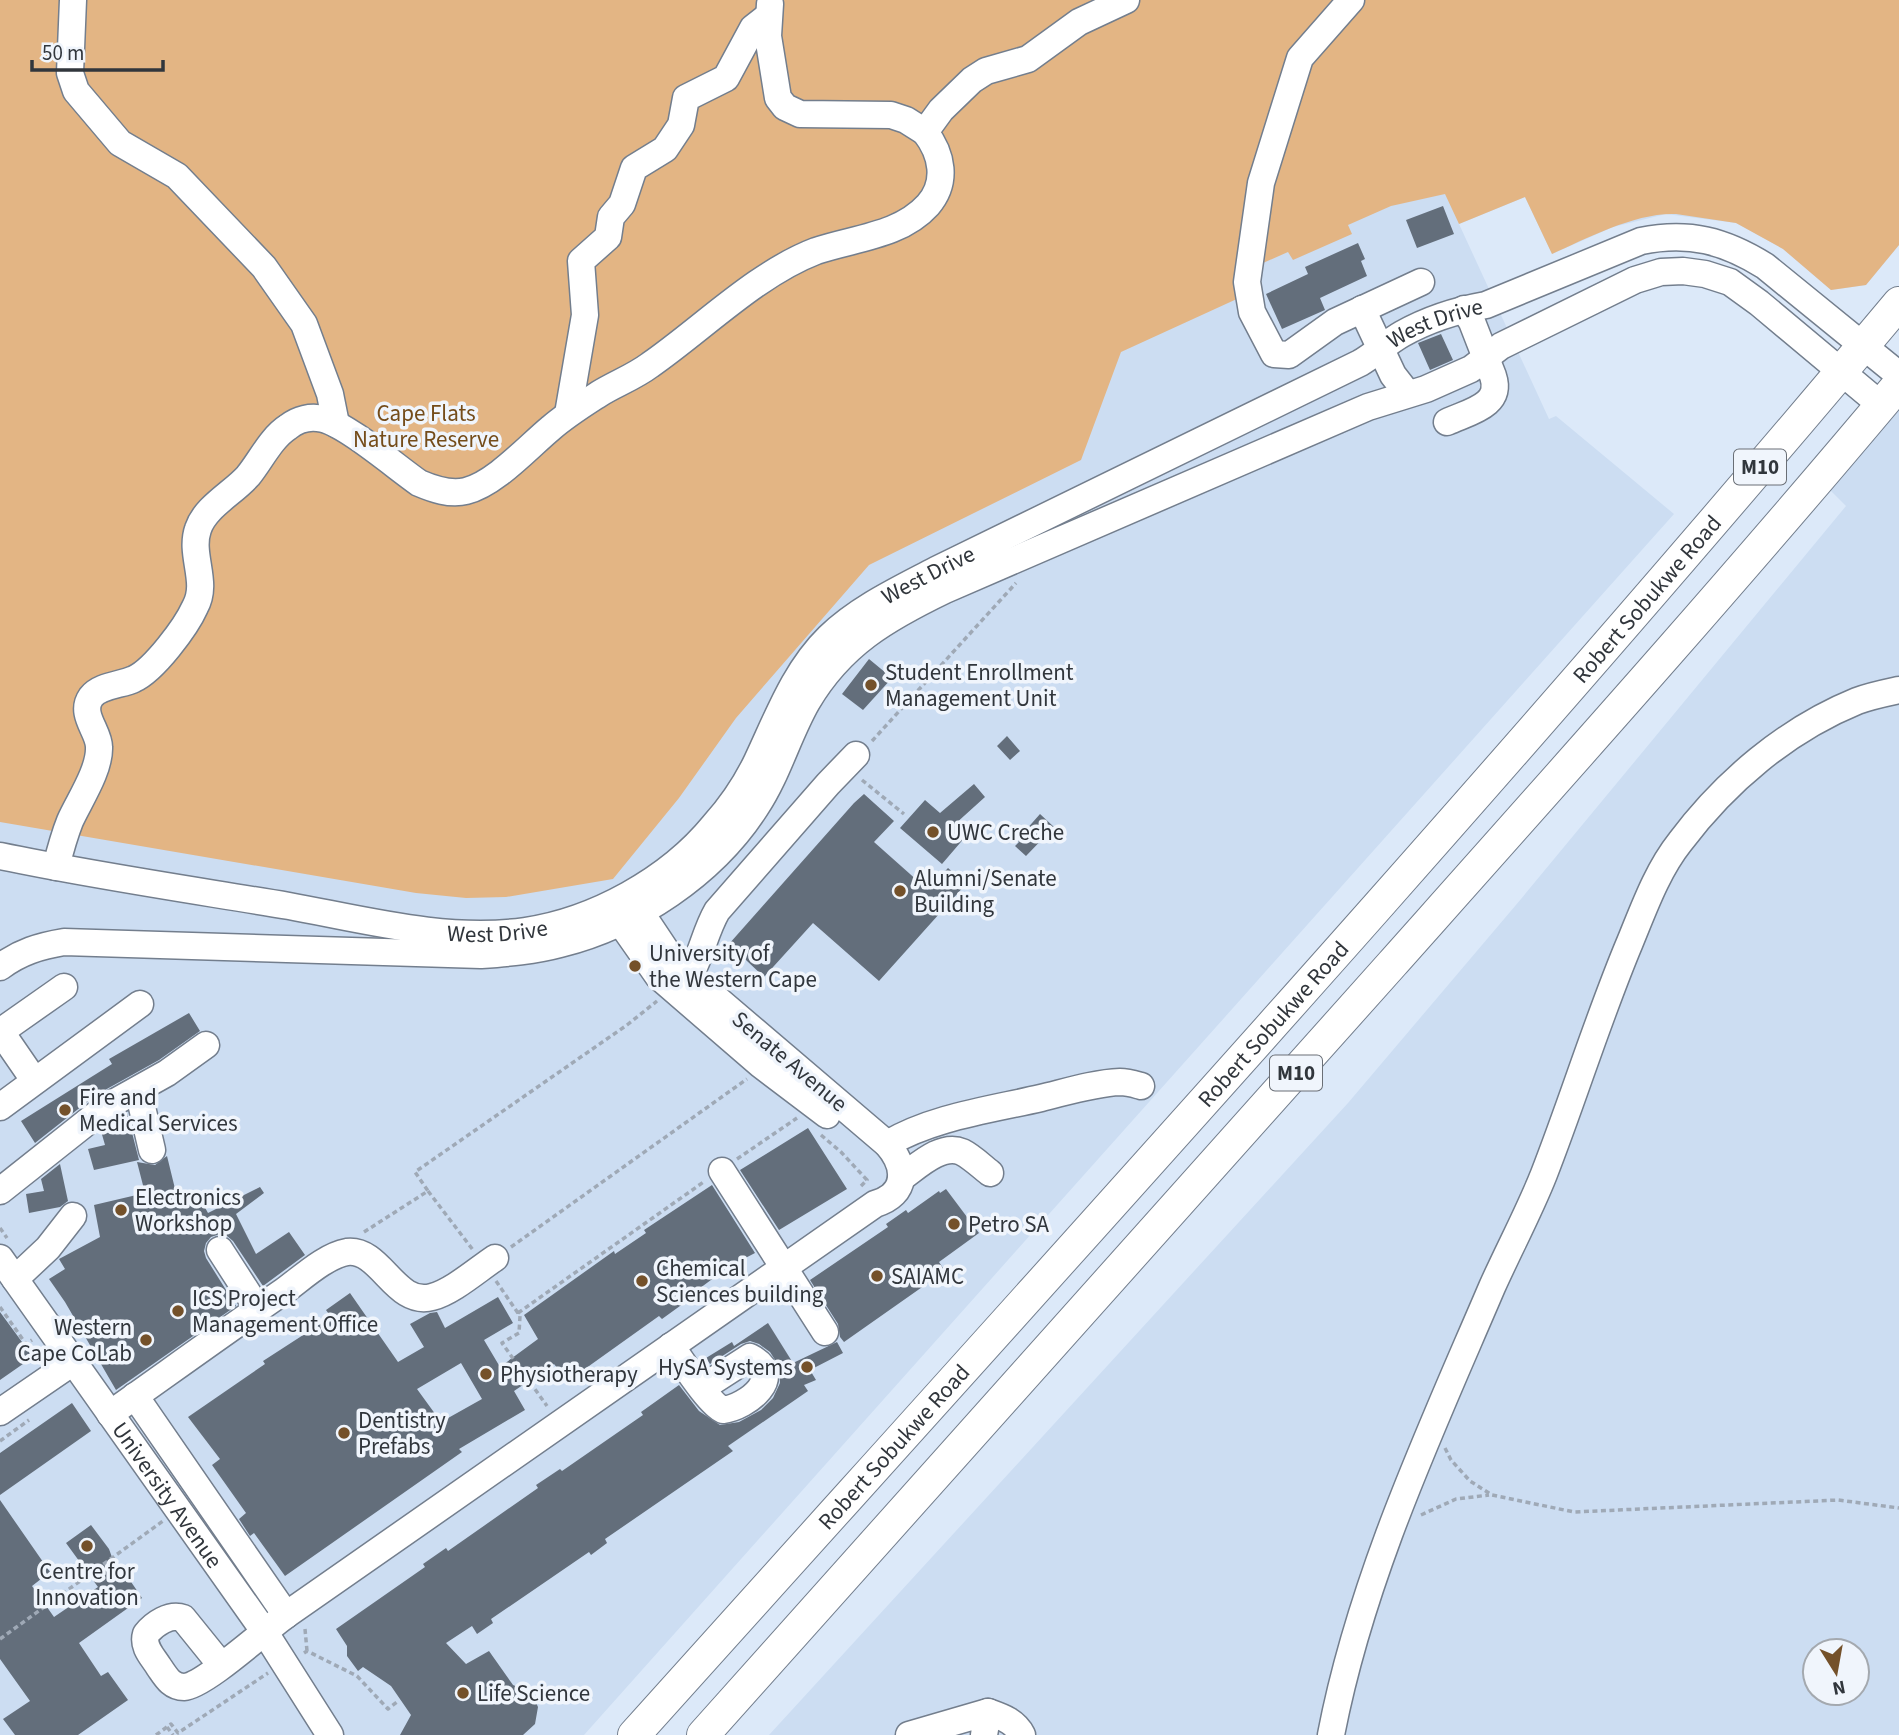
<svg xmlns="http://www.w3.org/2000/svg" width="1899" height="1735" viewBox="0 0 1899 1735" font-family="'Source Sans 3',sans-serif">
<style>
.built{fill:#ccddf2;fill-rule:evenodd}
.green{fill:#e3b584}
.building{fill:#636e7b;fill-rule:evenodd}
.lines{fill:none;stroke-linecap:round;stroke-linejoin:round}
.minor-casing{stroke:#737e8d;stroke-width:29}
.major-casing{stroke:#737e8d;stroke-width:34}
.path{stroke:#9fa9b6;stroke-width:3.5;stroke-dasharray:5 3.5;stroke-linecap:butt}
.minor{stroke:#fff;stroke-width:26}
.major{stroke:#fff;stroke-width:32}
.poi-dot{fill:#74512a;stroke:#f0f5fc;stroke-width:2.5}
.labels{text-anchor:middle;stroke-width:7;stroke-linejoin:round;paint-order:stroke}
.shield{fill:#f0f5fc;stroke:#6a6f76;stroke-width:2}
.shield-label{font-size:21px;font-weight:bold;fill:#31363c}
.street-label{font-size:23px;fill:#31363c;stroke:#f0f5fc}
.park-label{font-size:23px;fill:#744c1a;stroke:#f0f5fc}
.poi-label{font-size:23px;fill:#31363c;stroke:#f0f5fc;text-anchor:start}
</style>
<rect width="100%" height="100%" fill="#dce9f9"/>
<path class="built" d="M0,0H1899V245L1866,285L1831,290L1783,249L1736,223L1666,214L1613,227L1552,254L1525,197L1459,224L1549,419L1556,416L1674,514L584,1735H0Z
M1899,384V1735H769L1348,1103L1521,899L1846,506L1820,480ZM1815,1651H1857V1693H1815Z"/>
<path class="green" d="M0,0H1899V245L1866,285L1831,290L1783,249L1736,223L1676,214C1637,212 1587,238 1552,254L1525,197L1459,224L1445,194L1391,206L1348,225L1352,234L1293,260L1288,252L1254,267L1262,284L1239,298L1121,352L1081,460L869,565L736,718L679,798L613,879L506,897L466,898L416,893L0,822Z"/>
<path class="building" d="M1443,206L1454,234L1417,248L1406,220Z
M1358,243L1365,259L1361,261L1367,276L1320,298L1325,310L1282,329L1266,294L1308,274L1305,267Z
M1441,334L1453,360L1430,370L1418,343Z
M869,659L892,678L863,710L842,694Z
M1007,736L1020,751L1010,760L997,746Z
M974,784L985,797L954,825L966,836L942,864L900,828L925,800L940,813Z
M864,794L894,821L874,842L928,890L948,868L966,884L879,981L813,923L764,977L729,944L854,803Z
M1040,814L1054,827L1026,856L1015,846L1019,842L1017,840Z
M189,1013L200,1031L159,1060L96,1095L35,1143L21,1121L112,1064L109,1059Z
M127,1113L139,1160L94,1170L88,1149L105,1145L101,1131Z
M808,1128L847,1189L779,1230L740,1170Z
M167,1156L178,1201L196,1191L208,1213L260,1187L264,1193L236,1214L256,1254L289,1232L305,1255L263,1286L233,1241L227,1236L220,1234L211,1237L206,1243L204,1251L206,1258L236,1306L116,1390L65,1302L49,1279L65,1269L59,1259L100,1237L94,1205L145,1193L137,1162L155,1165Z
M60,1164L68,1201L60,1207L29,1213L26,1194L44,1191L41,1179Z
M712,1185L755,1253L730,1266L696,1291L697,1293L691,1298L662,1319L659,1316L568,1381L554,1364L514,1391L525,1410L459,1449L462,1452L285,1576L254,1533L250,1536L239,1519L246,1513L212,1465L220,1459L188,1417L265,1364L263,1361L331,1317L326,1310L350,1293L398,1362L424,1347L410,1324L430,1313L437,1312L445,1328L498,1297L513,1323L484,1340L500,1367L538,1339L524,1315L614,1251L615,1254L646,1233L644,1230ZM461,1363L482,1399L441,1422L417,1389Z
M946,1189L979,1233L939,1262L945,1271L844,1342L840,1337L838,1324L810,1280L888,1227L886,1224L906,1210L908,1213L939,1191L940,1193Z
M0,1312L33,1357L0,1380Z
M768,1323L793,1363L837,1342L843,1353L810,1370L816,1380L804,1385L808,1391L728,1446L733,1451L605,1539L607,1543L591,1555L589,1552L491,1619L493,1623L477,1634L472,1626L446,1643L466,1664L489,1651L513,1685L530,1692L533,1696L538,1707L535,1724L523,1735H400L411,1715L391,1686L363,1667L358,1671L347,1656V1646L336,1629L425,1567L423,1564L446,1548L448,1551L538,1488L536,1485L560,1469L562,1471L643,1415L641,1412L679,1385L699,1411L720,1425L739,1422L761,1410L773,1398L780,1383L779,1366L770,1352L759,1344L750,1341L741,1344L710,1364L706,1358L732,1342L734,1346Z
M72,1403L91,1431L0,1495V1453Z
M0,1500L50,1572L32,1586L54,1617L98,1587L66,1543L91,1525L109,1549L118,1574L123,1570L142,1598L79,1643L101,1676L108,1672L128,1700L78,1735H15L3,1719L30,1701L0,1659Z"/>
<g class="lines">
<g class="minor-casing">
<g id="minor">
<path d="M73,0L70,73L76,91L120,143L177,176L264,267L304,324L330,394L336,424"/>
<path d="M1351,0L1300,58L1261,183L1247,282L1252,312L1274,354L1289,355L1335,322L1421,282"/>
<path d="M770,4L768,36L778,98L785,107L800,114L891,115L906,120L925,132"/>
<path d="M1362,309L1393,375L1407,393"/>
<path d="M568,414L585,315L581,261L608,237L611,217L622,204L634,168L665,149L681,125L686,98L726,78L753,28L767,17"/>
<path d="M1447,422C1468,412 1503,406 1493,376L1472,322L1464,309"/>
<path id="s1" d="M0,856C96,876 193,890 289,906C365,920 447,942 525,931C594,921 669,880 714,825C731,806 746,784 757,761C777,719 794,671 829,637C859,608 900,589 936,570L1360,363C1375,354 1388,342 1402,334C1427,320 1458,310 1486,305L1641,241C1689,231 1725,241 1765,266L1899,375"/>
<path d="M56,867C60,851 64,836 70,821C79,801 100,770 99,747C99,731 79,714 91,697C100,685 122,685 134,679C154,670 186,627 195,607C209,582 189,555 198,529C205,507 233,493 248,476C261,460 271,438 288,427C298,419 311,416 323,419C347,425 396,467 419,483C433,489 450,495 466,491C495,484 528,447 551,428C566,415 582,405 599,394C615,384 634,377 650,365C702,329 756,274 816,251C854,238 900,236 928,205C948,182 942,154 925,132L941,110L972,80L986,71L1028,59L1079,22L1126,0"/>
<path d="M611,909L658,976L761,1065L827,1115"/>
<path d="M0,967C20,952 40,946 64,942L481,955C508,953 534,951 560,944C636,925 713,874 756,807C778,774 788,735 807,702C841,644 887,618 945,590L1368,407L1426,389L1471,369L1501,346L1635,280L1661,272L1683,271L1705,274L1730,282L1759,303L1881,405"/>
<path d="M682,986C700,965 703,935 717,911L828,784L856,755"/>
<path d="M0,1032L64,987"/>
<path d="M1,1032L34,1080"/>
<path d="M138,1090L152,1150"/>
<path d="M0,1107L140,1004"/>
<path d="M887,1144C933,1117 989,1110 1041,1098C1066,1092 1094,1083 1120,1082C1128,1082 1134,1084 1141,1086"/>
<path d="M722,1171L825,1332"/>
<path d="M901,1178C917,1167 941,1143 962,1152C972,1157 981,1166 990,1173"/>
<path d="M0,1191L106,1107L167,1073L206,1045"/>
<path d="M220,1250L258,1309"/>
<path id="s2" d="M0,1258L264,1631L330,1735"/>
<path d="M15,1279L48,1248L73,1216"/>
<path d="M671,1346C682,1361 709,1404 723,1410C747,1407 787,1376 750,1357L702,1388"/>
<path d="M135,1396L286,1615"/>
<path d="M0,1412L73,1362"/>
<path d="M110,1414C168,1373 226,1331 284,1291C302,1278 325,1256 347,1252C381,1248 395,1307 432,1297C452,1292 477,1270 495,1258"/>
<path d="M221,1665L183,1618C170,1613 154,1624 146,1634C142,1647 153,1657 159,1667C166,1677 171,1687 184,1687C204,1686 265,1630 286,1615L875,1204C908,1194 907,1167 887,1144L690,976L669,955L631,898"/>
<path d="M988,1712C1002,1717 1015,1721 1022,1735"/>
<path d="M909,1735L988,1712L984,1735"/>
<path d="M1331,1735C1361,1579 1430,1432 1492,1287C1509,1249 1529,1212 1544,1174C1574,1097 1598,1018 1630,942C1644,908 1657,871 1680,842C1725,782 1786,730 1857,701C1870,696 1885,693 1899,690"/>
</g>
</g>
<g class="major-casing">
<g id="major">
<path id="s3" d="M634,1735C1060,1261 1490,791 1899,303"/>
<path d="M703,1735C933,1479 1163,1222 1392,964C1563,772 1734,581 1899,384"/>
</g>
</g>
<path class="path" d="M872,741L1016,583
M862,780L904,814
M821,1135L841,1152L867,1180L861,1186
M737,1159L797,1118
M428,1191L473,1250
M0,1228L7,1238
M364,1232L428,1191L415,1172L627,1025L657,1001
M511,1247L747,1079
M496,1281L520,1316L519,1333L502,1343L547,1406
M0,1307L26,1344L32,1340
M518,1313L705,1181
M0,1441L29,1420
M1445,1448L1451,1460L1470,1481L1492,1495L1574,1512L1838,1500L1899,1508
M1421,1515L1456,1499L1489,1495
M305,1629L307,1651
M0,1639L163,1521
M304,1653L307,1651L357,1676L388,1709L397,1702
M167,1727L173,1735
M156,1735L171,1724L178,1733L268,1673"/>
<use href="#minor" class="minor"/>
<use href="#major" class="major"/>
</g>
<g class="poi-dot">
<circle cx="871" cy="685" r="7"/>
<circle cx="933" cy="832" r="7"/>
<circle cx="900" cy="891" r="7"/>
<circle cx="635" cy="966" r="7"/>
<circle cx="65" cy="1110" r="7"/>
<circle cx="121" cy="1210" r="7"/>
<circle cx="954" cy="1224" r="7"/>
<circle cx="877" cy="1276" r="7"/>
<circle cx="642" cy="1281" r="7"/>
<circle cx="178" cy="1311" r="7"/>
<circle cx="146" cy="1340" r="7"/>
<circle cx="807" cy="1367" r="7"/>
<circle cx="486" cy="1374" r="7"/>
<circle cx="344" cy="1433" r="7"/>
<circle cx="87" cy="1546" r="7"/>
<circle cx="463" cy="1693" r="7"/>
</g>
<g class="labels">
<g class="shield">
<rect x="1734" y="449.5" width="52" height="35" rx="5"/>
<rect x="1270" y="1055.5" width="52" height="35" rx="5"/>
</g>
<g class="shield-label">
<text x="1760" y="474">M10</text>
<text x="1296" y="1080">M10</text>
</g>
<g class="street-label">
<text dy="8" stroke="none"><textPath href="#s1" startOffset="1659">West Drive</textPath></text>
<text dy="8" stroke="none"><textPath href="#s1" startOffset="1092">West Drive</textPath></text>
<text dy="8" stroke="none"><textPath href="#s3" startOffset="1522">Robert Sobukwe Road</textPath></text>
<text dy="8" stroke="none"><textPath href="#s1" startOffset="504">West Drive</textPath></text>
<text dy="8" stroke="none"><textPath href="#s3" startOffset="956">Robert Sobukwe Road</textPath></text>
<text transform="translate(790 1061) rotate(40)" y="8">Senate Avenue</text>
<text dy="8" stroke="none"><textPath href="#s3" startOffset="388">Robert Sobukwe Road</textPath></text>
<text dy="8" stroke="none"><textPath href="#s2" startOffset="290">University Avenue</textPath></text>
</g>
<g class="park-label">
<text x="426" y="421">Cape Flats<tspan x="426" dy="26">Nature Reserve</tspan></text>
</g>
<g class="poi-label">
<text x="885" y="680">Student Enrollment<tspan x="885" dy="26">Management Unit</tspan></text>
<text x="947" y="840">UWC Creche</text>
<text x="914" y="886">Alumni/Senate<tspan x="914" dy="26">Building</tspan></text>
<text x="649" y="961">University of<tspan x="649" dy="26">the Western Cape</tspan></text>
<text x="79" y="1105">Fire and<tspan x="79" dy="26">Medical Services</tspan></text>
<text x="135" y="1205">Electronics<tspan x="135" dy="26">Workshop</tspan></text>
<text x="968" y="1232">Petro SA</text>
<text x="656" y="1276">Chemical<tspan x="656" dy="26">Sciences building</tspan></text>
<text x="891" y="1284">SAIAMC</text>
<text x="192" y="1306">ICS Project<tspan x="192" dy="26">Management Office</tspan></text>
<text x="132" y="1335" text-anchor="end">Western<tspan x="132" dy="26">Cape CoLab</tspan></text>
<text x="793" y="1375" text-anchor="end">HySA Systems</text>
<text x="500" y="1382">Physiotherapy</text>
<text x="358" y="1428">Dentistry<tspan x="358" dy="26">Prefabs</tspan></text>
<text x="87" y="1579" text-anchor="middle">Centre for<tspan x="87" dy="26">Innovation</tspan></text>
<text x="477" y="1701">Life Science</text>
</g>
</g>
<g transform="translate(1836 1672) rotate(169)"><circle r="33" fill="#f0f5fc" stroke="#a4a9af" stroke-width="2"/>
<path d="M0-5L12 26L0 18L-12 26Z" fill="#74512a"/>
<text y="-10" font-size="19" font-weight="bold" text-anchor="middle" fill="#31363c">N</text>
</g>
<path d="M32 60v10h131v-10" fill="none" stroke="#31363c" stroke-width="3.5"/>
<text x="42" y="60" font-size="21" fill="#31363c" stroke="#f0f5fc" stroke-width="5" paint-order="stroke">50 m</text>
</svg>
